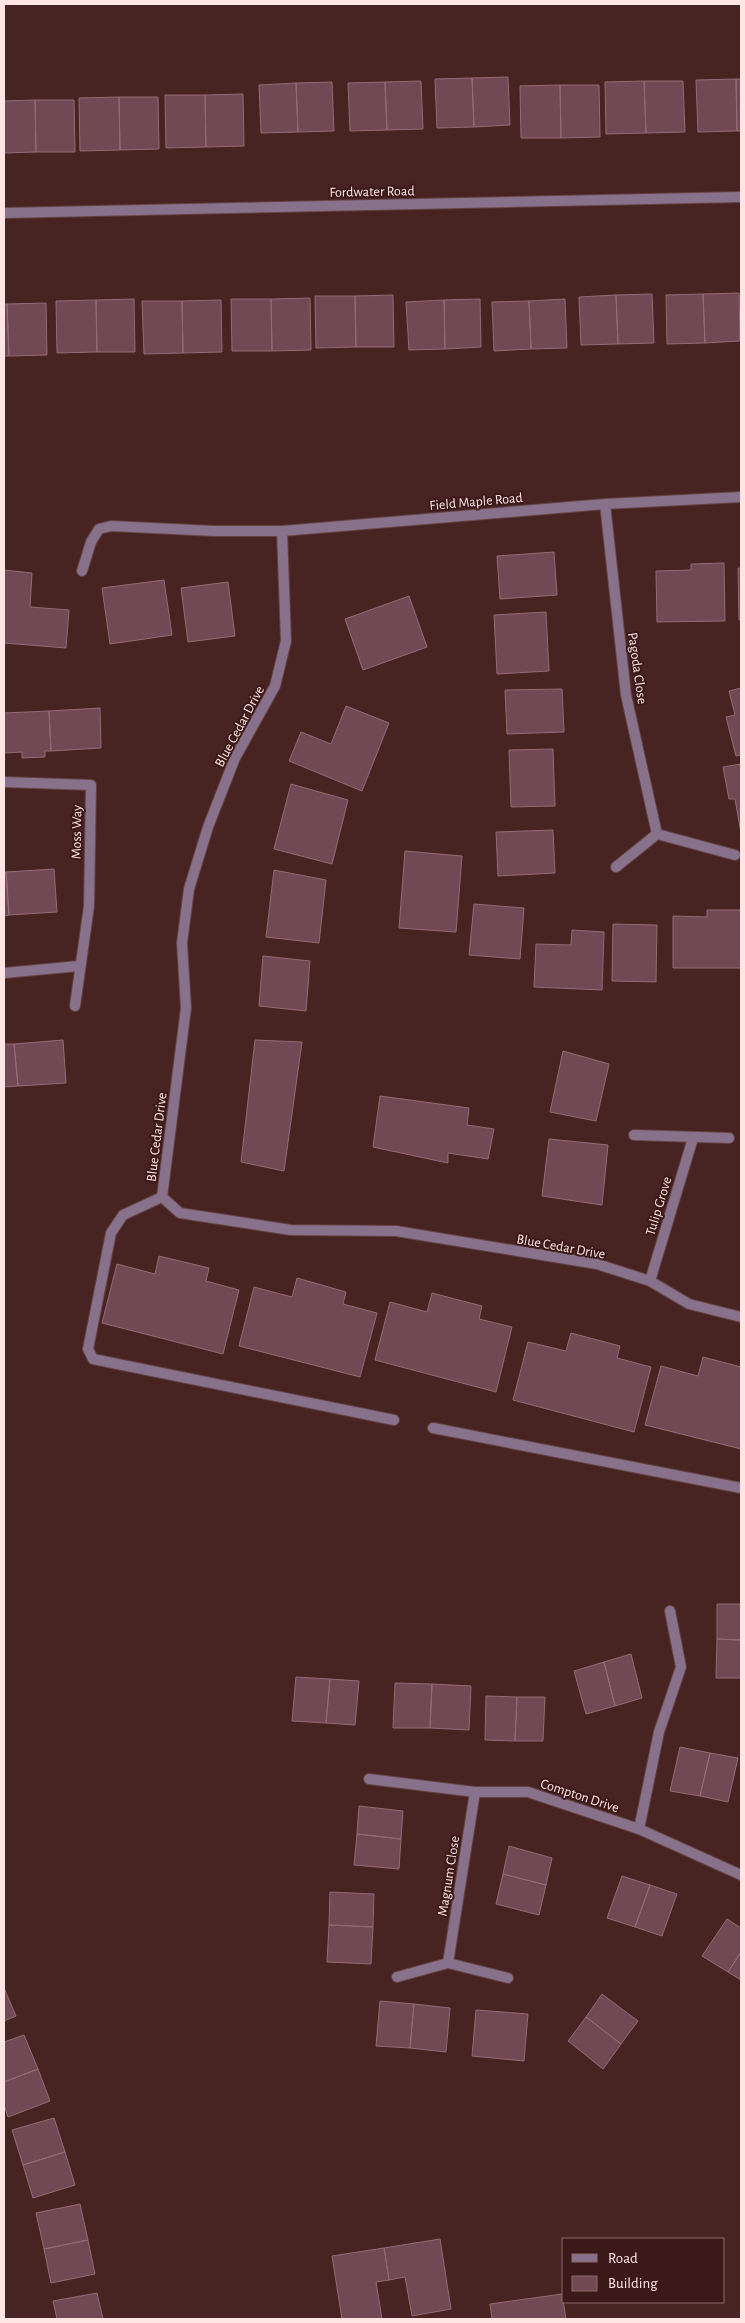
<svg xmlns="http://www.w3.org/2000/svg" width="745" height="2323" viewBox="0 0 745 2323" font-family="'Alegreya Sans',sans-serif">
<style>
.building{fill:#714954;stroke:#956b76}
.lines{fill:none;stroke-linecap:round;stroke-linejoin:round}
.lane-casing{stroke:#644241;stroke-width:12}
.street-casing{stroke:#644241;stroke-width:12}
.lane{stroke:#87718b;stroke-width:10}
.street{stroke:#87718b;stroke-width:10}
.labels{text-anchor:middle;stroke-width:4;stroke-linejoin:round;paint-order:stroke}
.street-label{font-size:14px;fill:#ffe6e4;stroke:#3c1919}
</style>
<rect width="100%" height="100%" fill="#472322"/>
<path class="building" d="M508,77L510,125L474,127L472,78Z
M472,78L474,127L437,128L435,79Z
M736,79L737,131L698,132L696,80Z
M736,79H741V131H737Z
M421,81L423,129L387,130L385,82Z
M644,81H683L685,132L646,133Z
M644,81L646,133L606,134L605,82Z
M332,82L334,131L298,132L296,83Z
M385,82L387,130L350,131L348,83Z
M296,83L298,132L261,133L259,85Z
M560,85H599L600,137L561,138Z
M560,85L561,138H521L520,86Z
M243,94L244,146L206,147L205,95Z
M165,95H205L206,147L166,148Z
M119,97H158L159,149L120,150Z
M119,97L120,150L80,151L79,98Z
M35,100L36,152L4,153V101Z
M35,100H74L75,152H36Z
M739,293L740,341L705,343L703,294Z
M652,294L654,343L618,344L616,295Z
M703,294L705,343L667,344L666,295Z
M393,295L394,347H356L355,296Z
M616,295L618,344L581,345L579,297Z
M315,296H355L356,347L316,348Z
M310,298L311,350L272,351L271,299Z
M134,299L135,352H97L96,300Z
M231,299H271L272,351H232Z
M480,299L481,347L445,349L444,300Z
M565,299L567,348L531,349L529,301Z
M96,300L97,352L57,353L56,301Z
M221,300L222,352L183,353L182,301Z
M444,300L445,349L409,350L406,302Z
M142,301H182L183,353L144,354Z
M529,301L531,349L494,351L492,302Z
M46,303L47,355L9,356L7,304Z
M4,304H7L9,356H4Z
M554,552L557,595L500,599L497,556Z
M724,563L725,621L657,622L656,571L691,570V564Z
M738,568H741V620H739Z
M4,570L32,573L30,607L69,610L66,648L4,643Z
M164,580L172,635L110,644L102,588Z
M228,582L235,636L188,642L181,588Z
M409,596L427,647L363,670L345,619Z
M546,612L549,671L497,674L494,615Z
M741,688V755L736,756L726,717L735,715L729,691Z
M562,689L564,732L507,734L505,690Z
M346,706L389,723L362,791L289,761L301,732L331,744Z
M100,708L101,748L51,751L49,711Z
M49,711L51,751H45V757L22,758V752L4,753V713Z
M553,749L555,806L511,807L509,750Z
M741,764V833L735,799H729L723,767Z
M291,784L348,800L332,864L274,849Z
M553,830L555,873L498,876L496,832Z
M405,851L462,856L456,932L399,928Z
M54,869L57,912L9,915L6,872Z
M274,870L326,880L319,943L266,937Z
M4,872H6L9,915L4,916Z
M474,904L524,908L520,959L469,955Z
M707,910H741V968H673V916L707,917Z
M613,924L657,925L656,982L612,981Z
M572,930L604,932L602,990L534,987L536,944L571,945Z
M263,956L310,961L306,1011L259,1006Z
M63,1040L66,1083L18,1086L14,1044Z
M255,1040L302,1042L284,1171L241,1162Z
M4,1044H14L18,1086L4,1087Z
M563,1051L609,1064L596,1121L550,1112Z
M380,1096L469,1108L467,1125L494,1129L488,1159L448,1153V1163L373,1147Z
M549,1139L608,1145L602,1205L542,1196Z
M159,1256L209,1268L206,1281L239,1290L223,1354L102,1323L117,1264L155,1274Z
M297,1278L346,1292L343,1304L377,1313L360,1377L239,1346L254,1287L292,1297Z
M432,1293L482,1306L479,1319L512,1327L496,1392L375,1360L390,1302L427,1312Z
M571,1333L620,1346L617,1358L651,1367L634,1432L513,1400L528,1342L566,1351Z
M703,1357L741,1367V1449L645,1425L661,1366L698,1376Z
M717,1604H741V1640L717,1639Z
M717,1639L741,1640V1678H716Z
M631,1654L642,1698L615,1706L604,1662Z
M604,1662L615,1706L586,1714L574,1671Z
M296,1677L330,1679L326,1723L292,1721Z
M330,1679L359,1681L355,1725L326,1723Z
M395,1683L432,1684L430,1728H393Z
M432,1684L471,1686L469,1730L430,1728Z
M486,1696L517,1697L515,1741L485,1740Z
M517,1697H545L543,1741H515Z
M680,1747L710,1753L700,1796L670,1791Z
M710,1753L738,1758L728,1802L700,1796Z
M359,1806L403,1811L401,1839L357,1834Z
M357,1834L401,1839L399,1869L354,1865Z
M509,1846L552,1858L546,1885L503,1874Z
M503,1874L546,1885L539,1915L496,1904Z
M622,1876L650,1885L635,1927L607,1918Z
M650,1885L677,1894L662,1936L635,1927Z
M330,1892L374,1894L373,1927L329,1925Z
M727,1919L741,1928V1952L728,1972L702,1956Z
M329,1925L373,1927L371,1964L327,1962Z
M741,1952V1980L728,1972Z
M4,1988L16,2016L4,2021Z
M602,1994L638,2021L621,2044L586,2017Z
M380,2001L414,2004L410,2048L376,2046Z
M414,2004L450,2008L446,2052L410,2048Z
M476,2010L528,2014L524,2061L472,2056Z
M586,2017L621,2044L603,2069L568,2041Z
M24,2035L38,2069L4,2082V2042Z
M38,2069L50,2101L8,2117L4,2105V2082Z
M54,2118L65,2152L23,2165L12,2130Z
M65,2152L75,2185L33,2198L23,2165Z
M80,2204L88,2240L44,2249L36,2213Z
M440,2239L451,2309L412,2316L405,2277L389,2280L384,2248Z
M88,2240L95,2274L51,2283L44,2249Z
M384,2248L389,2280L376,2282L382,2319H342L332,2256Z
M97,2293L103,2319H57L53,2301Z
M562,2294L566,2319H492L490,2304Z"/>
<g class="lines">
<g class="lane-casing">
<path id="lane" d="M82,571L91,542L99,529L111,526L214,531
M162,1197L123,1215L111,1233L88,1349L93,1359L394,1420
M433,1428L741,1488
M639,1829L659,1732L681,1667L670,1611"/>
</g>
<g class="street-casing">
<path id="street" d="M4,213L741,197
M605,504L626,695L657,834
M214,531H282L605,504L741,497
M282,531L286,641L275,686L235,758L208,827L189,889L182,943L186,1008L162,1197L180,1213L291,1230L396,1231L597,1264L650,1281L689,1304L741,1317
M4,782L91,785L89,906L75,1006
M616,867L657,834L735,855
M4,973L79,966
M634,1135L729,1138
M650,1281L693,1138
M369,1779L475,1792H528L639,1829L741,1875
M448,1963L475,1792
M397,1977L448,1963L508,1978"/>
</g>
<use href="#lane" class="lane"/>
<use href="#street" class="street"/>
</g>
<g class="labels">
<g class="street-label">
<text transform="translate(372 191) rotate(-1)" y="5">Fordwater Road</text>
<text transform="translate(476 501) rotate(-5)" y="5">Field Maple Road</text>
<text transform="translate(638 668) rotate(82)" y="5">Pagoda Close</text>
<text transform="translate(239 726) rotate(-62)" y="5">Blue Cedar Drive</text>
<text transform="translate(76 832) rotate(-89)" y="5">Moss Way</text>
<text transform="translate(156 1137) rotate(-83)" y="5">Blue Cedar Drive</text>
<text transform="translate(658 1206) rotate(-73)" y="5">Tulip Grove</text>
<text transform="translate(561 1246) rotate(10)" y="5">Blue Cedar Drive</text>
<text transform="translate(580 1795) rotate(18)" y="5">Compton Drive</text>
<text transform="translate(448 1876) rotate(-81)" y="5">Magnum Close</text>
</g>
</g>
<rect width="745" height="2323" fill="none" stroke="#ffe6e4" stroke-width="10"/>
<rect x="562" y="2238" width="162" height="65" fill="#3c1919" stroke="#8a6b6a"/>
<rect x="572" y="2254" width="25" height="8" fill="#87718b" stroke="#8a6b6a"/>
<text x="608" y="2263" font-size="15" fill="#ffe6e4">Road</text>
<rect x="572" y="2276" width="25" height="15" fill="#714954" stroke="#8a6b6a"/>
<text x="608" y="2288" font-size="15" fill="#ffe6e4">Building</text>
</svg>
